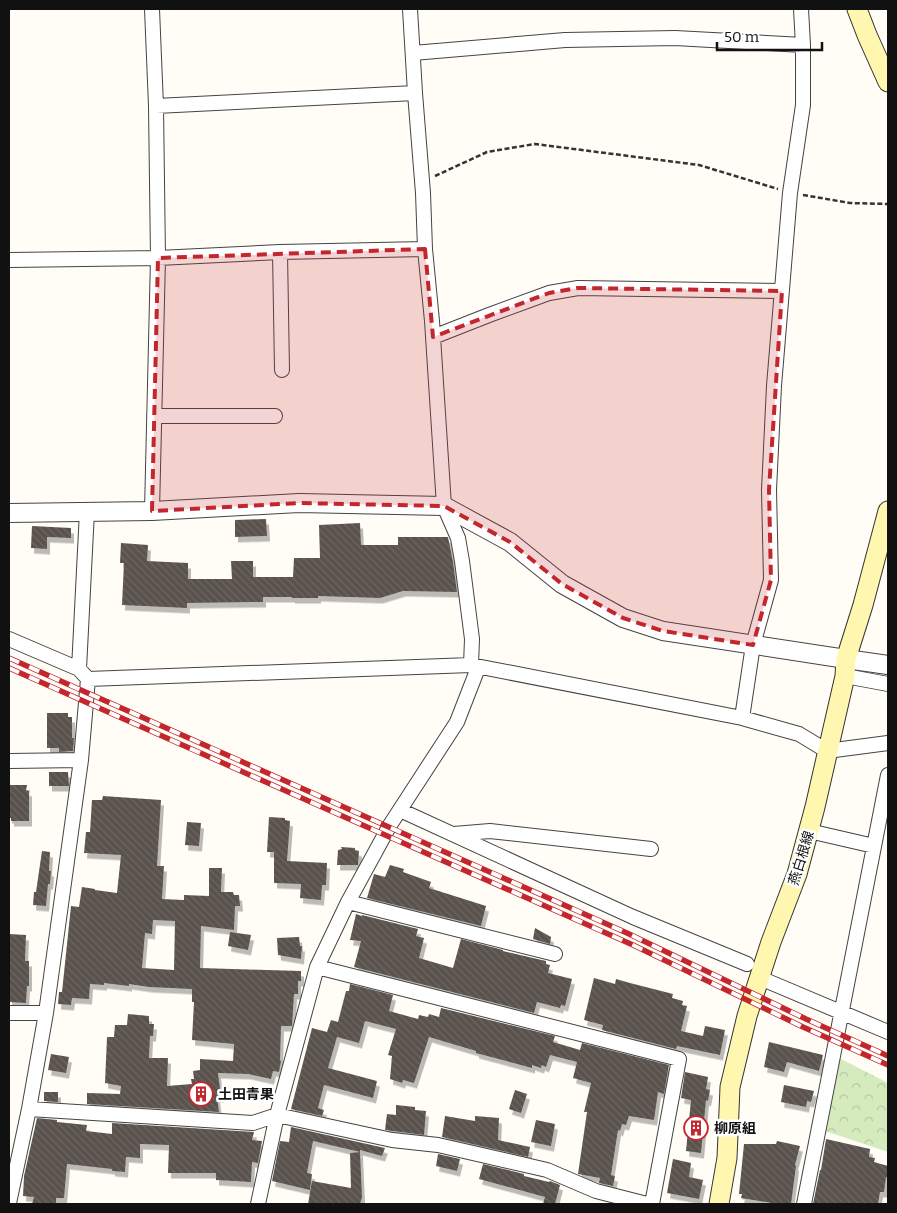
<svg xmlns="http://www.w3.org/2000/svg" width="897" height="1213" viewBox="0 0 897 1213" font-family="Bitter,'Noto Sans JP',serif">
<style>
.park{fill:url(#park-crowns)}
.building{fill:url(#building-back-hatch);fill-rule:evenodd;filter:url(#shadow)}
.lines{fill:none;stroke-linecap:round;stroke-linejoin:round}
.minor-casing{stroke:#444;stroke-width:16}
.tertiary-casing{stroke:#444;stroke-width:20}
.secondary-casing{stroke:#333;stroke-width:21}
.path{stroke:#333;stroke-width:2.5;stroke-dasharray:5 2.5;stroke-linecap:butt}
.minor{stroke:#fff;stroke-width:14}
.tertiary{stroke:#fff;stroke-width:18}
.secondary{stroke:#fff6b0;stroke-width:19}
.rail-casing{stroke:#c4262e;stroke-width:5.5}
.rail{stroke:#fff;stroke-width:4;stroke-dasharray:11;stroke-linecap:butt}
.marked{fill:#c4262e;fill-opacity:0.2;stroke:#c4262e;stroke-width:4;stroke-dasharray:10 6;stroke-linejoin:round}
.labels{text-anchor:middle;stroke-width:5;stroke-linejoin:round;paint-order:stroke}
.street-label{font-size:14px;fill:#111;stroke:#fff}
.poi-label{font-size:14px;font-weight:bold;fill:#111;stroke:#fff;text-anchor:start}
</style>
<defs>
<pattern id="park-crowns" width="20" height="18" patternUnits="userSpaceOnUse" patternTransform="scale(1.25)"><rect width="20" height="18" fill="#d5ebbd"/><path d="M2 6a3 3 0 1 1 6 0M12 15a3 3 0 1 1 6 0" fill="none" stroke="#b6c8a1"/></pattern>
<pattern id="building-back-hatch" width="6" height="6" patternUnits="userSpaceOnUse" patternTransform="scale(1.25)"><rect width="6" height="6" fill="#5a524d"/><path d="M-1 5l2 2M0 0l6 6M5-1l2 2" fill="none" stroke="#6d6662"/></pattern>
<filter id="shadow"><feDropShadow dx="3" dy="5.5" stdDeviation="0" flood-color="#0004"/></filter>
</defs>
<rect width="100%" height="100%" fill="#fffdf5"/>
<path class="park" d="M839,1058L888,1083V1152L825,1131Z"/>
<path class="building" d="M266,519L267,536L235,537V520Z
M360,523L361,545H398V537H448L453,562L457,592L403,591L380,598L318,596V598H292V597H263V602L187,603V608L122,605L124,563H120L121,543L148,545L147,561L188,563V579H232L231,561H253V577H293L294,558H320L319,525Z
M32,526L71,528V538L47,537V549L31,548Z
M47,713H68V717H72V738H74L73,751L59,752V748H47Z
M49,772H68L69,786H49Z
M9,785H27L26,790L29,791V821H11V818H9Z
M103,796L161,800L157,866H164L162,899L184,900V895L209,896V868H222L221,892H233L234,895H239L240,906H235L234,930L201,926L200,968L301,971V981H298V994H294L292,1026H281L280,1060L281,1061L279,1072L273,1071L271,1079L248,1074L218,1073L221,1097H217L219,1112L87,1104V1093L120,1094L121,1086L105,1083L107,1037H114L115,1025H127L128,1014L149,1016V1024H154L153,1036H150L149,1058H168L167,1086L192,1084L191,1079H194L193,1071L200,1070V1059L233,1061L234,1044L192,1040L194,1002H192V989L149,987L129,984V986L104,983V985L90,984L89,999L72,998L71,1005L58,1004L59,992H62L71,906L79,907L82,887L95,889V890L117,893L121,855L84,853L86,832H90L92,800H102ZM153,920L175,921L174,970L142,968L145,933L152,934Z
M269,817L285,818V820L290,821L287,861L327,863L326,885H322L321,900L300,898L301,884L274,883V852H267Z
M187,822L201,823L199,846L185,845Z
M341,847L355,848V850L359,851L358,865H337L338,850L342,849Z
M42,851L50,852L49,871H51L50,884H48L46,906L33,905L34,892H36Z
M390,865L404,869L403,872L431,882L429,888L486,906L481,926L367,898L374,874L385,877Z
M356,914L362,916V915L418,929L416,936L424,938L419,958L453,968L461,939L503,950V951L546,961V964L550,965L548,973L572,979L565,1006L561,1005L560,1008L537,1002L534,1013L354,967L361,941L350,940Z
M535,928L551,937L550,944L533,939Z
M230,932L251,935L248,950L228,946Z
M9,934L26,935L25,961H29V986H27L26,1003L9,1002Z
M299,937L300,946H302L301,959L278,955L277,938Z
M594,978L615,984L616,979L630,983L673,994L672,998L683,1001L682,1005L687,1006L681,1031L703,1036L705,1026L725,1030L720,1055L677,1046L676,1049L602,1030L603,1025L584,1020Z
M350,984L393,995L389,1011L418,1019L419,1015L428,1017L429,1014L439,1017L441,1008L555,1036L553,1042L580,1050L582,1043L669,1065L664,1094L658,1092L654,1120L629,1116L626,1125L622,1124L620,1131L618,1130L611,1175L615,1176L613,1186L599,1183L600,1178L578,1174L587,1112H584L591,1083L573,1078L577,1062L550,1055L546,1067L542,1065L541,1068L532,1065V1068L476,1053V1051L429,1037L414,1083L403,1080L402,1083L390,1079L392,1056L388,1055L396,1029L365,1021L359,1043L337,1037L328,1068L377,1081L373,1098L324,1085L318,1108L324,1110L322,1116L291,1109L312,1028L327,1032L331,1020L338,1022L346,991H349Z
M769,1042L823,1055L819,1071L787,1062L784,1072L764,1067Z
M51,1054L69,1057L66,1073L48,1070Z
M685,1072L708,1077L706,1089L710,1090L708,1101L706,1100L701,1153L686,1151L691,1100L681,1098Z
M784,1085L814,1091L811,1102L807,1101L806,1107L781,1102Z
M515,1090L527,1094L521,1113L509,1109Z
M44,1092H58V1102L44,1101Z
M396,1105L415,1107V1110L426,1111L424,1135L385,1130L387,1114L396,1115Z
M445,1116L475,1121V1116L499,1118L498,1140L530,1147L528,1157L442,1137Z
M37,1118L57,1120V1122L87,1125L86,1131L112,1134V1123L254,1132L252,1140L262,1141L258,1163L252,1162L251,1182L216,1180V1173H168L169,1145L140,1144V1158L126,1157L125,1172L112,1171V1169L67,1164L64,1198H56V1204H32L34,1197L23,1196L24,1176Z
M536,1120L555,1124L551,1146L531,1142Z
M291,1127L385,1148L382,1156L360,1150V1152L313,1141L307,1173L312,1174L310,1190L272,1181L280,1141L289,1142Z
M826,1139L870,1149L869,1157L875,1158L874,1162L888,1166V1178L886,1177L884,1192H880L878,1204H813L820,1170H821Z
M777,1141L800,1146L795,1165L796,1166L791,1204H778L741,1198L742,1194H739L744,1144H776Z
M360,1152L362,1197L360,1204H308L312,1181L351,1188L350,1153Z
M438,1154L460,1159L457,1171L436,1166Z
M673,1159L691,1163L689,1177L703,1180L699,1199L667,1193Z
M483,1164L524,1174V1176L549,1182L550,1181L560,1185L555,1204H543L545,1197L479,1179Z"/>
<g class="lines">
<g class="minor-casing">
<path id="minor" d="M410,9L415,93L423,193L425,249L432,321L444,506L458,538L462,561L472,639L471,665
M413,53L565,40L675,38L803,45
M156,106L415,93
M280,252L282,370
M9,260L158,258L280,252L425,249
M433,337L489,315L549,293L578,288L782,291
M154,416H275
M152,511L158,258L156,106L152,9
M9,639L79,669
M845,676L888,684
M88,679L471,665L742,718L799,734L827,751L888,743
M742,718L753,645L771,580L769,490L774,386L790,193L803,105V45L801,9
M9,761L81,760
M400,810L633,917L747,964
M809,831L874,846
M454,834L490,831L651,849
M348,902L555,954
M317,967L679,1059L652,1204
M760,978L888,1032
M9,1013H46
M29,1109L253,1123L277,1115L392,1140L438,1145L547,1170L596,1191L647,1204
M9,1203L29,1109L46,1013L81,760L88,679L79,669L87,511
M258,1204L277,1115L317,967L348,902L390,825L457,722L478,668
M804,1204L888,775"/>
</g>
<g class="tertiary-casing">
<path id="tertiary" d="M9,513L152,511L299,503L444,506L510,542L562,584L623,618L663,631L846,659L888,665"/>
</g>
<g class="secondary-casing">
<path id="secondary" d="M857,9L867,35L888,82
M719,1204L727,1158L730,1087L747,1016L771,942L797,874L815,807L845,676L846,659L863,605L888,511"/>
</g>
<path class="path" d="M435,176L487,152L535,144L699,165L778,189
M803,195L850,203L888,204"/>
<use href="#minor" class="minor"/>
<use href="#tertiary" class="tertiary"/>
<use href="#secondary" class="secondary"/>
<g class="rail-casing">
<path id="rail" d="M9,658L627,933L806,1019L888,1056
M9,668L633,945L803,1027L888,1065"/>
</g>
<use href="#rail" class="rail"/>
</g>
<path class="marked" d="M425,249L433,337L549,293L578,288L782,291L769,490L771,580L753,645L663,631L623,618L562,584L510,542L444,506L299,503L152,511L158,258Z"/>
<defs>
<g id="building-ring" transform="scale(1.25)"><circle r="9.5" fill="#fff" stroke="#c4262e" stroke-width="1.5"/><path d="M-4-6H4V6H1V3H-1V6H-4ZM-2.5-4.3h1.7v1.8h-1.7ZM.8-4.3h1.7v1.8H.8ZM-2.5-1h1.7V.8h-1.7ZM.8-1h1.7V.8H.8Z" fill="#c4262e"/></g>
</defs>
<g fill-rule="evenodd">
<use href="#building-ring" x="201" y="1094"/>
<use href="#building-ring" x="696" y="1128"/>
</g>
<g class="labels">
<g class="street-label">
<text transform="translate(801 858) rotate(-73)" y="5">燕白根線</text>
</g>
<g class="poi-label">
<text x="218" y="1099">土田青果</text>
<text x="714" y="1133">柳原組</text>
</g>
</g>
<rect width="897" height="1213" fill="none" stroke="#111111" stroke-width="20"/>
<path d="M717 42v8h105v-8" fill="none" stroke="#111111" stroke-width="2.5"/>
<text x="724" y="42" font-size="15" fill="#111111" stroke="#ffffff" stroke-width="4" paint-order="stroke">50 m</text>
</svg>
